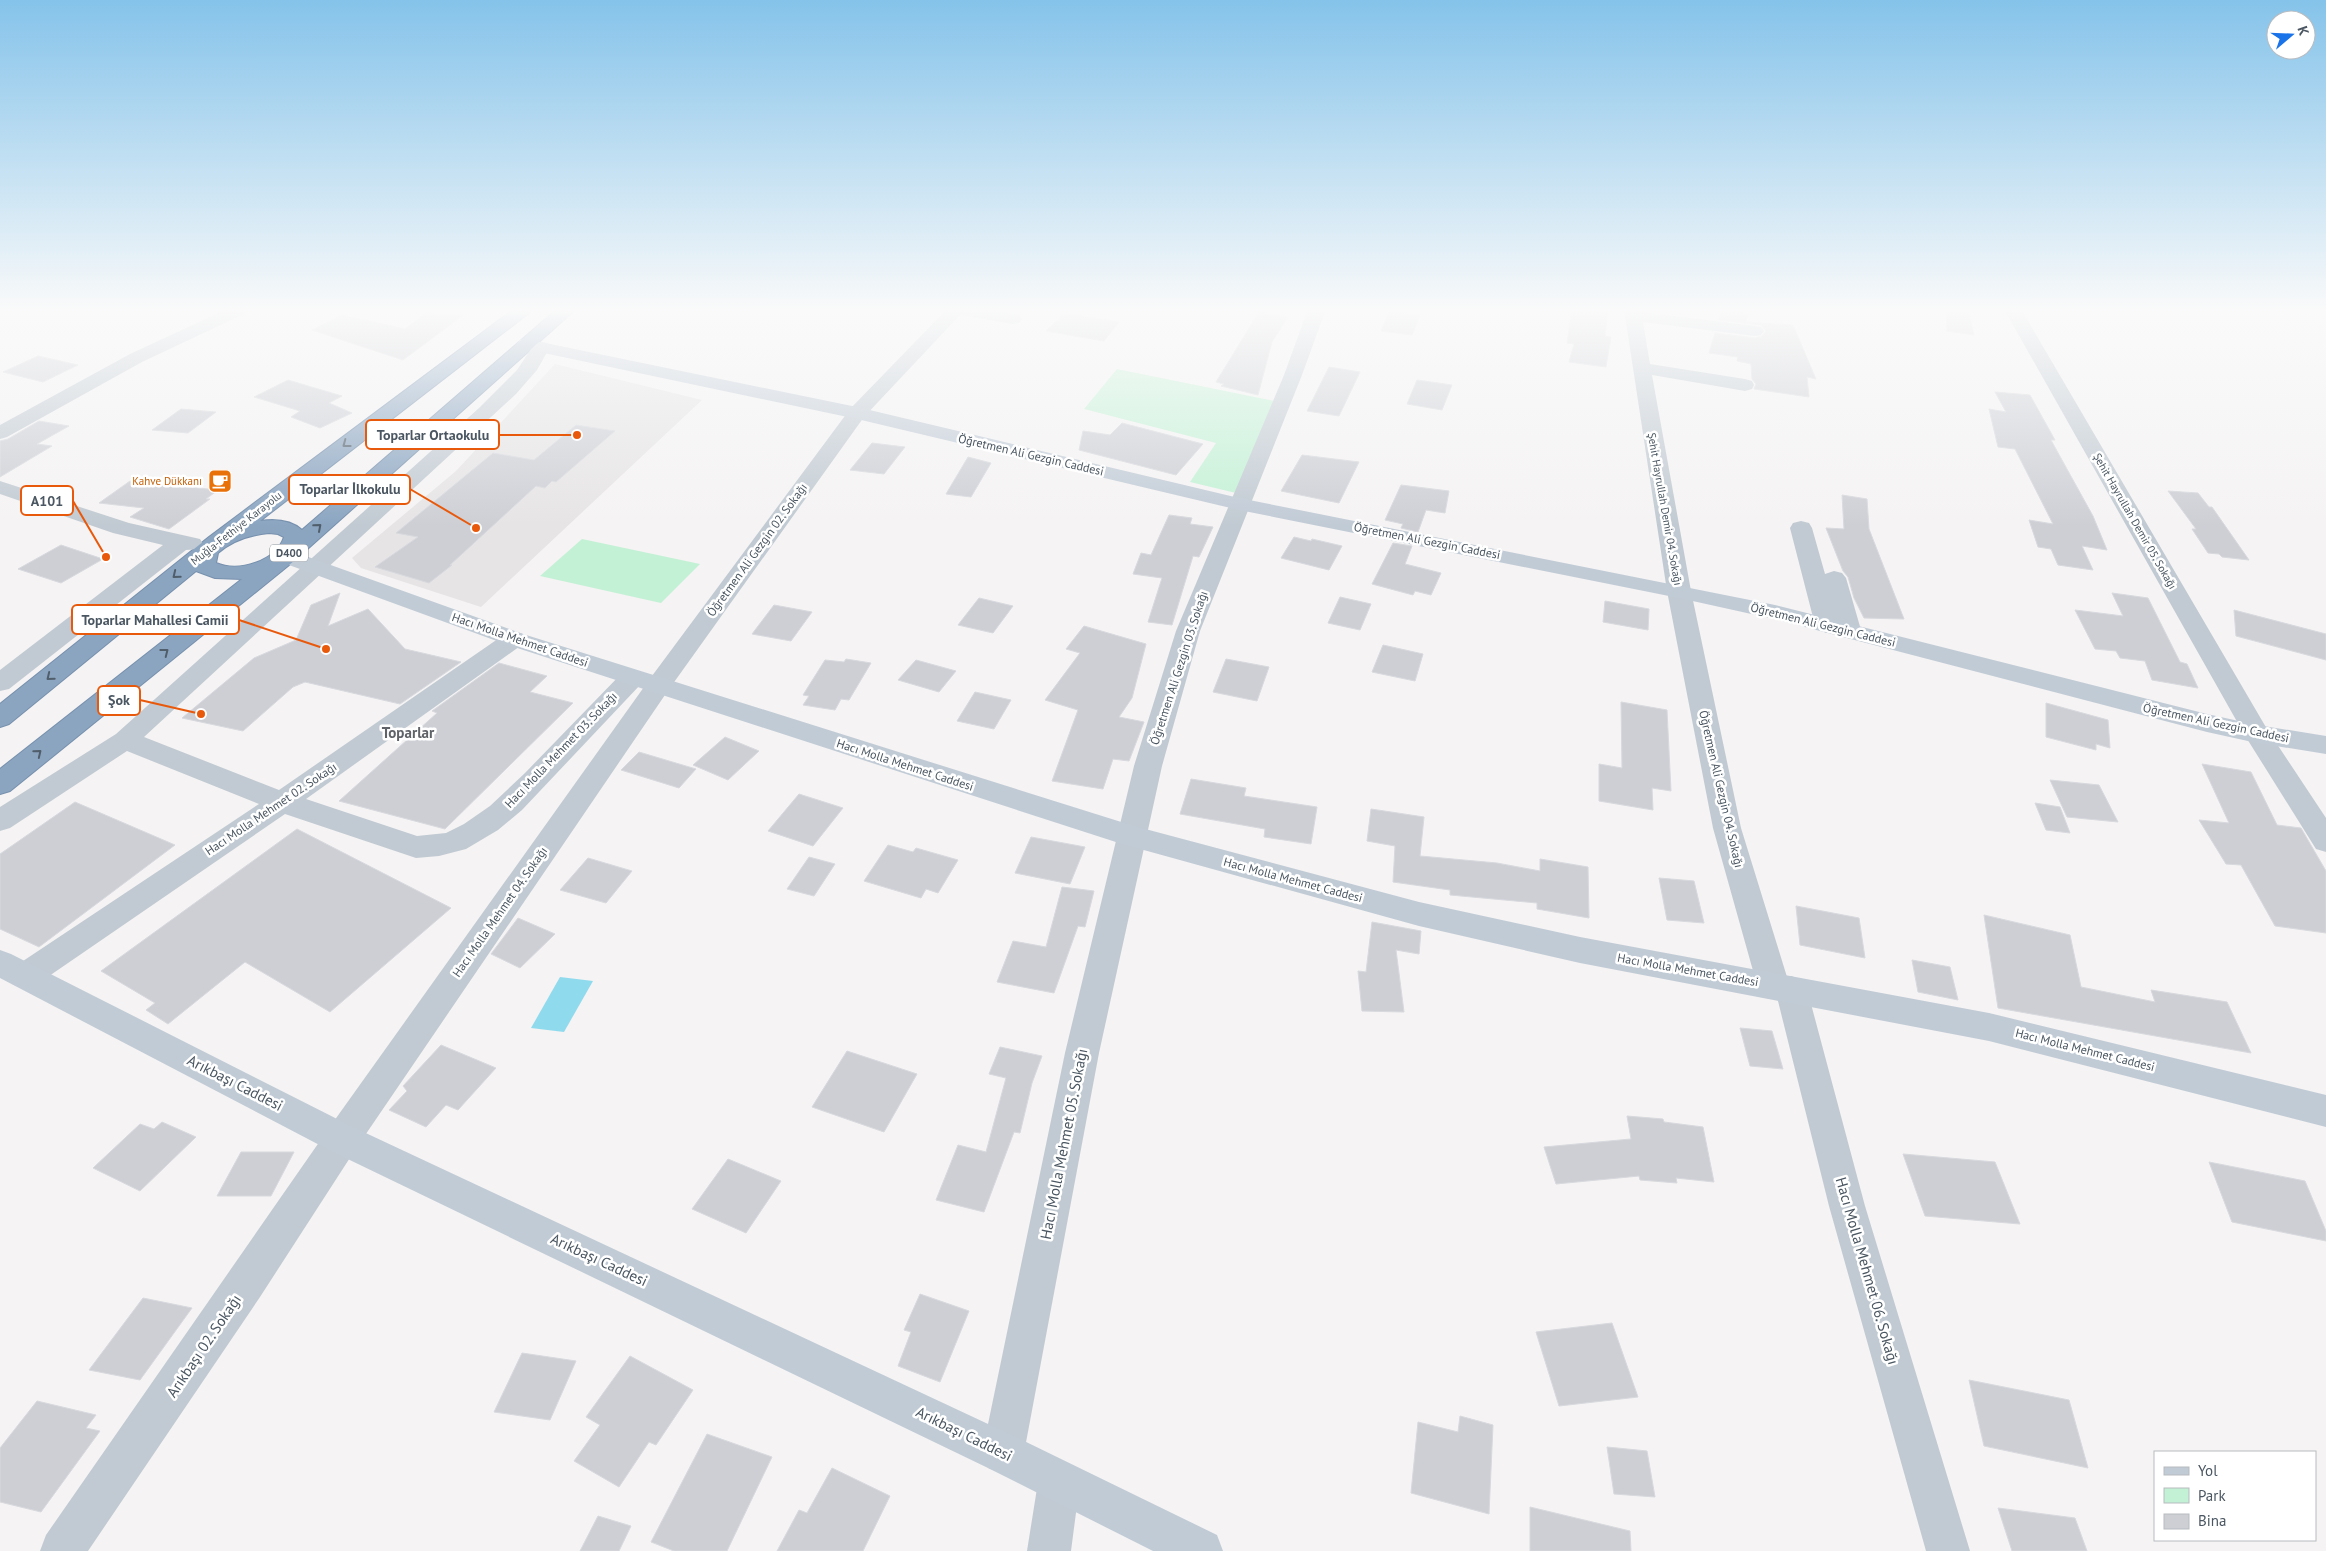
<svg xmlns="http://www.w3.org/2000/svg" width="2326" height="1551" viewBox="0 0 2326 1551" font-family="'PT Sans',sans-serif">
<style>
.education{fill:#e6e4e5}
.green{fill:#c3f1d5}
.water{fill:#90daee}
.building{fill:#cdcfd5;stroke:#d7d9de}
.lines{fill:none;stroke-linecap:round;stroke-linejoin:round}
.highway-casing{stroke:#7690ad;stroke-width:2}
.street{fill:#c1cad2;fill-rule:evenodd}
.secondary{fill:#c1cbd6;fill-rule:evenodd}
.highway{fill:#8ba5c1;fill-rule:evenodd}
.oneway{stroke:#505e6b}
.labels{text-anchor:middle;stroke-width:5;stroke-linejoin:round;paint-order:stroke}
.far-food-label{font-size:11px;fill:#c56008;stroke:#fff;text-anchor:end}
.far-street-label{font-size:11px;fill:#4a5661;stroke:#fff}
.shield{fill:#fff;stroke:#808990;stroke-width:1}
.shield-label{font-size:11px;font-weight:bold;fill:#4a5661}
.street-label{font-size:12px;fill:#4a5661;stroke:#fff}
.quarter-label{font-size:15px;font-weight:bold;fill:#5f6368;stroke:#fff}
.near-street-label{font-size:15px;fill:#4a5661;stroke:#fff}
.leader{fill:none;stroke:#e8590c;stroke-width:2}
.callout-dot{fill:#e8590c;stroke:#fff;stroke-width:2}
.callout{fill:#fff;stroke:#e8590c;stroke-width:2}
.callout-label{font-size:14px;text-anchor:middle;font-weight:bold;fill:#4a5661}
</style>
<rect width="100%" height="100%" fill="#f5f3f3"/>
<path class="education" d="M555,364L702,400L481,607L361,568L352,558L456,471Z"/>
<path class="green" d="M1117,369L1275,401L1236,493L1190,482L1216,443L1084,409Z
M582,539L700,564L661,603L540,576Z"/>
<path class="water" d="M560,977L593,981L564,1032L531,1028Z"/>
<path class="building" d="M1572,309H1608L1605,336L1611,337L1606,367L1569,362L1574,344L1567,343Z
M1722,309L1748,314L1746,322L1793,325L1816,379L1807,377L1809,397L1754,389L1756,384L1752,379L1751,364L1737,361L1738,357L1709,353L1715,333L1755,338L1762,336L1766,331L1761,325L1719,320Z
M1946,309L1968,310L1974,335L1947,331Z
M1389,311L1420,315L1412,335L1381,331Z
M1259,312L1288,317L1272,342L1258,395L1221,386L1224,384L1216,382Z
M426,313L462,316L403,360L312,330L342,315L405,329Z
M1065,313L1119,322L1104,341L1046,331Z
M38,356L78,365L43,382L3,372Z
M1329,367L1360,372L1339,416L1307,411Z
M288,380L342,396L329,403L352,413L320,428L291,417L300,411L254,397Z
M1417,380L1452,385L1442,410L1407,404Z
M1995,392L2030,395L2055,440H2051L2093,516L2107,550L2082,546L2093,570L2058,565L2051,549L2038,547L2029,520L2053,524L2015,449L1998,447L1989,409L2006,412Z
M181,409L216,412L188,433L152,430Z
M39,421L69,426L37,444L52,446L0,477V441L8,439Z
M1122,423L1203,444L1176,475L1079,450L1083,431L1110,435Z
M576,425L615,431L556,482L552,481L545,488L536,486L450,565H452L429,583L375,567L418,537L396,533L493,453L534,460Z
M872,443L905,447L884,474L850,470Z
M1302,455L1359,462L1339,503L1281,491Z
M968,457L991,463L971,497L946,494Z
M130,481L218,490L206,499H210L169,529L130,517L144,508L99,503Z
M1401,485L1449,491L1445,513L1426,510L1418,532L1401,528L1403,524L1385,520Z
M2168,491L2198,493L2209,507H2212L2249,560L2222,557L2219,554L2208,553L2192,529H2196Z
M1842,495L1867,499L1869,529L1904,619L1864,618L1854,598L1848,577L1843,571L1826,528L1844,529Z
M1169,515L1192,518L1190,524L1213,527L1199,557L1193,556L1172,625L1148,622L1162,578L1133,574L1141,553L1151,555Z
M1294,537L1311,541L1312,539L1342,546L1329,570L1281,558Z
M1393,543L1412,546L1405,564L1441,573L1431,595L1415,591L1413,595L1372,584Z
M61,545L103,559L61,583L18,569Z
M340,593L328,626L368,609L405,649L461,662L400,704L305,682L293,687L243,731L182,718L254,658L296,640L311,605Z
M2112,593L2148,598L2180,662L2187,664L2198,688L2152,680L2145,661L2120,658L2116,651L2095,649L2075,610L2123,616Z
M1340,597L1371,604L1360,630L1328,623Z
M979,598L1013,606L993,633L958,625Z
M1605,601L1649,609L1648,630L1603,622Z
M774,605L812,612L791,641L752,634Z
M2234,610L2326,634V660L2236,636Z
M1084,626L1146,644L1132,698L1119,717L1144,722L1129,761L1113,759L1103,789L1052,781L1078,710L1045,700L1080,653L1066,649Z
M1383,645L1423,654L1415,681L1372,672Z
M846,659L871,663L849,700L841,699L835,710L803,705L809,696L803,695L825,660L844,662Z
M1226,659L1269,667L1257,701L1213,692Z
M916,660L956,671L939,692L898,680Z
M499,663L547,676L530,692L573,703L445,829L339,801L437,713L432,711Z
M975,692L1011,700L994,729L957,721Z
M1621,702L1667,710L1671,791L1652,788L1653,810L1599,801V764L1622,768Z
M2046,703L2108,720L2110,748L2096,744V750L2046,737Z
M725,737L759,751L728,780L693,765Z
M639,752L696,769L679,788L621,770Z
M2202,764L2251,772L2277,825L2301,828L2326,871V933L2275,926L2241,865L2226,864L2199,820L2229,823Z
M1191,779L1246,788L1244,796L1317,807L1311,844L1264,837L1265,829L1180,814Z
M2050,780L2099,785L2118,822L2067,817Z
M799,794L843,808L813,846L768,831Z
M75,802L175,845L39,947L0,929V854Z
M2035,803L2060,807L2070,833L2046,830Z
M1371,809L1424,817L1420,856L1497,863L1540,871V859L1588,867L1589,918L1537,909V903L1450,895V890L1393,882L1395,846L1367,841Z
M297,829L451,908L330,1012L245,962L168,1024L146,1010L155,1003L101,971Z
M1031,837L1085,847L1070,884L1015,873Z
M888,845L913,852L916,848L958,860L938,893L926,889L921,898L864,881Z
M809,857L835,864L814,896L787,889Z
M588,858L632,871L606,903L560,890Z
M1659,878L1694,881L1704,923L1667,920Z
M1062,887L1094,891L1085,927L1078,926L1054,993L997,982L1013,941L1046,947Z
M1796,906L1859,918L1865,958L1800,945Z
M1984,915L2070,935L2081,987L2155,1002L2151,990L2227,1002L2251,1053L1998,1008Z
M518,918L555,934L520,968L491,954Z
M1372,922L1421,931L1419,954L1396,950L1404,1012L1362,1011L1358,971L1366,972Z
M1912,960L1950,967L1958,1000L1918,992Z
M1740,1028L1772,1031L1783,1069L1750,1066Z
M441,1045L496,1068L458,1110L446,1105L426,1127L389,1110L407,1091L403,1086Z
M1000,1047L1042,1056L1032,1083L1020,1133L1014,1132L984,1212L936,1200L958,1145L986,1152L1006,1078L989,1074Z
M847,1051L917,1074L884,1132L812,1107Z
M1627,1116L1663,1119L1664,1122L1703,1127L1714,1182L1676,1178L1677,1183L1640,1180L1639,1176L1556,1184L1544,1147L1631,1139Z
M162,1122L196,1137L140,1191L93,1168L140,1124L154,1129Z
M241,1152H294L271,1196H217Z
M1903,1154L1995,1162L2020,1224L1925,1216Z
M728,1159L781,1181L746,1233L692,1209Z
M2209,1162L2305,1181L2326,1231V1241L2232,1222Z
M920,1294L969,1311L940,1382L898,1366L911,1332L904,1330Z
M143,1298L192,1308L140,1380L89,1370Z
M1612,1323L1638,1397L1559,1406L1536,1332Z
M522,1353L576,1361L550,1420L494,1412Z
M630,1356L693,1390L656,1445L649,1442L619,1487L574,1461L600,1425L586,1417Z
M1969,1380L2069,1400L2088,1468L1984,1446Z
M37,1401L96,1415L86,1428L100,1431L41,1512L0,1502V1448Z
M1460,1416L1493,1425L1489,1514L1411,1493L1418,1422L1458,1432Z
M707,1434L772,1457L727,1551H674L651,1542Z
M1607,1447L1647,1451L1655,1497L1614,1494Z
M832,1468L890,1496L863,1551H777L799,1510L807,1513Z
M1530,1507L1630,1531L1631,1551H1530Z
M1998,1508L2075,1518L2087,1551H2012Z
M598,1516L631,1526L619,1551H580Z"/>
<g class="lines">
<g class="highway-casing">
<path id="highway" d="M514,309H534L260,521C274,519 291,520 302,530L557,309H576L294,561L10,791L0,794V769L242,579L215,578L196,571L9,724L0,727V704L209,537ZM269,533L278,534L284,537C276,561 239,573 216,563L218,553C233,540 250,535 269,533Z"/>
</g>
<path class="street" d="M227,309H249L246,313L142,362L7,437L0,439V425L130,354Z
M947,309H984L1019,315L1022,319L1019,323L1013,324L960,315L864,417L667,692L355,1150L260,1297L88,1551H40L46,1535L329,1128L649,680L850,409Z
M1308,309H1326L1302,375L1200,631L1162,766L1099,1053L1024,1453L1018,1468L1003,1474L988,1468L982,1453L1065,1053L1134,766L1176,631L1284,375Z
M1624,309H1640L1641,312L1755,326L1761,327L1764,331L1761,335L1755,336L1643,322L1650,364L1745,379L1752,381L1754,385L1752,389L1745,391L1652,375L1691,591L1741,828L1787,977L1791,976L1802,980L1807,989L1865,1206L1970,1551H1926L1829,1206L1777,997L1773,998L1762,994L1757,985L1713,828L1667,591Z
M2004,309H2021L2267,729L2326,818V852L2316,849L2244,734Z
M541,342L547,343L550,347L537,370L516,394L144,737L279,790L505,634L514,631L523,634L526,639L523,644L306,799L417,836L446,833L464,824L490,806L525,773L623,672L632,670L641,672L645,678L641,684L522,810L498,830L466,849L439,856L416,858L285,814L36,985L25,989L14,985L9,976L14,967L259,804L127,751L10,828L0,831V807L116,734L479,408L517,370L535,343Z
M0,481L129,523L200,539L203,544L200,549L186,550L9,689L0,691V670L163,545L113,533L0,494Z
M1801,521L1809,523L1812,528L1825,574L1834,571L1842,573L1846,578L1861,630L1858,635L1849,638L1840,635L1837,629L1827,633L1818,630L1815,625L1790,528L1793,523Z
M1059,1461L1074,1467L1080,1482L1071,1551H1027L1038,1482L1044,1467Z"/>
<path class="secondary" d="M526,339L857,407L1239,498L1775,605L2207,714L2257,725L2326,736V754L2257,743L2207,732L1774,619L1679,598L1239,510L857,419L520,348L517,344L520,340Z
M286,549L523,634L1134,826L1419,902L1580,937L1989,1013L2326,1095V1127L1989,1041L1580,963L1419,926L1122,844L505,644L278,561L275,556L278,551Z
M0,950L11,954L355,1128L1018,1438L1217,1535L1223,1551H1153L988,1468L329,1150L0,978Z"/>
<use href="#highway" class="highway"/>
</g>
<defs><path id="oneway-chevron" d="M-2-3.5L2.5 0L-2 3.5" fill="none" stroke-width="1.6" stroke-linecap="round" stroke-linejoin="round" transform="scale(1.25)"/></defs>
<g class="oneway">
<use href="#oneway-chevron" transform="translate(346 444) rotate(143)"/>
<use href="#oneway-chevron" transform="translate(318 527) rotate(-41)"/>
<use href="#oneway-chevron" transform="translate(176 575) rotate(141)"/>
<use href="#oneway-chevron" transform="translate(165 652) rotate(-38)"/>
<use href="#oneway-chevron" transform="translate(50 677) rotate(141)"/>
<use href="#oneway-chevron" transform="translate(38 753) rotate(-39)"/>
</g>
<linearGradient id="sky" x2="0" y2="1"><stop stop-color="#85c3ea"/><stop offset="0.59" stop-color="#fafafa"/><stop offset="1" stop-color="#fafafa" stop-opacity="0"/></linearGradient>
<rect width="2326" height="526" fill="url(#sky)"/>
<defs>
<g id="cafe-square" transform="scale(1.25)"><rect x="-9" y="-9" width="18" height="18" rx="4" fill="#e8710a" stroke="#fff"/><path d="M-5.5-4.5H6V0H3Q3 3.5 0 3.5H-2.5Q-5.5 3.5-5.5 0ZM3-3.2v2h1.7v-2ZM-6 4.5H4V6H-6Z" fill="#fff"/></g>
</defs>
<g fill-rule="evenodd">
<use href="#cafe-square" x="220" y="481"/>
</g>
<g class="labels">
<g class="far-food-label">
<text x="202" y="485">Kahve Dükkanı</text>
</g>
<g class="far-street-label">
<text transform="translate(1665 509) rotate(80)" y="4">Şehit Hayrullah Demir 04. Sokağı</text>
<text transform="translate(2135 521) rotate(60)" y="4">Şehit Hayrullah Demir 05. Sokağı</text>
<text transform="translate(236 528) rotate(-38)" y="4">Muğla-Fethiye Karayolu</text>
</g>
<rect class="shield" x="270" y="544.5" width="38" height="17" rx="4"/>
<g class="shield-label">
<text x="289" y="557">D400</text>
</g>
<g class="street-label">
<text transform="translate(1031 455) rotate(13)" y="4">Öğretmen Ali Gezgin Caddesi</text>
<text transform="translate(1427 541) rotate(11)" y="4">Öğretmen Ali Gezgin Caddesi</text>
<text transform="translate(757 550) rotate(-54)" y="4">Öğretmen Ali Gezgin 02. Sokağı</text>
<text transform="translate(1823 625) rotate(14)" y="4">Öğretmen Ali Gezgin Caddesi</text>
<text transform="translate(520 640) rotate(19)" y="4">Hacı Molla Mehmet Caddesi</text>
<text transform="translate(1179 668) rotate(-72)" y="4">Öğretmen Ali Gezgin 03. Sokağı</text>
<text transform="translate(2216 723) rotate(12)" y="4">Öğretmen Ali Gezgin Caddesi</text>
<text transform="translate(561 750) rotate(-46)" y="4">Hacı Molla Mehmet 03. Sokağı</text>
<text transform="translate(905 765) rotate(18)" y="4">Hacı Molla Mehmet Caddesi</text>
<text transform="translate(1721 789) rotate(77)" y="4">Öğretmen Ali Gezgin 04. Sokağı</text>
<text transform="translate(271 809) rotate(-34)" y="4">Hacı Molla Mehmet 02. Sokağı</text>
<text transform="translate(1293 880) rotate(15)" y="4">Hacı Molla Mehmet Caddesi</text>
<text transform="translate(500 912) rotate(-55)" y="4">Hacı Molla Mehmet 04. Sokağı</text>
<text transform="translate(1688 970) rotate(10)" y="4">Hacı Molla Mehmet Caddesi</text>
<text transform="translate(2085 1050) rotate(14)" y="4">Hacı Molla Mehmet Caddesi</text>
</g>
<g class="quarter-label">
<text x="408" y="738">Toparlar</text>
</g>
<g class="near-street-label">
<text transform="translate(235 1083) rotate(27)" y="5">Arıkbaşı Caddesi</text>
<text transform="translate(1064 1144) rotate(-79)" y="5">Hacı Molla Mehmet 05. Sokağı</text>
<text transform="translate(599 1260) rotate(25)" y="5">Arıkbaşı Caddesi</text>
<text transform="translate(1867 1271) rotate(74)" y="5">Hacı Molla Mehmet 06. Sokağı</text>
<text transform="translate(204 1346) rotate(-56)" y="5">Arıkbaşı 02. Sokağı</text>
<text transform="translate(964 1434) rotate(26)" y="5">Arıkbaşı Caddesi</text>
</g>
</g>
<path class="leader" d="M577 435L499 435M476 528L410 489M106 557L73 501M326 649L239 620M201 714L140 700"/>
<g class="callout-dot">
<circle cx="577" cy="435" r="5"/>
<circle cx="476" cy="528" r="5"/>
<circle cx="106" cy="557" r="5"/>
<circle cx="326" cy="649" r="5"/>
<circle cx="201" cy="714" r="5"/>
</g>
<g class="callout">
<rect x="366" y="420" width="133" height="29" rx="5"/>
<rect x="289" y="475" width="121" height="29" rx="5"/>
<rect x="21" y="486" width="52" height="29" rx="5"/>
<rect x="72" y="605" width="167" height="29" rx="5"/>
<rect x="98" y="686" width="42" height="29" rx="5"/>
</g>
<g class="callout-label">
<text x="433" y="440">Toparlar Ortaokulu</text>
<text x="350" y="494">Toparlar İlkokulu</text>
<text x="47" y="506">A101</text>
<text x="155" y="625">Toparlar Mahallesi Camii</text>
<text x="119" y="705">Şok</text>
</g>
<rect x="2154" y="1451" width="162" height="90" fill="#ffffff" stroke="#b7bbc0"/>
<rect x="2164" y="1467" width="25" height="8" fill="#c1cbd6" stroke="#b7bbc0"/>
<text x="2198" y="1476" font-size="15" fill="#4a5661">Yol</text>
<rect x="2164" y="1488" width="25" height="15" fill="#c3f1d5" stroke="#b7bbc0"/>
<text x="2198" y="1501" font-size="15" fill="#4a5661">Park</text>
<rect x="2164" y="1514" width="25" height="15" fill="#cdcfd5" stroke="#b7bbc0"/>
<text x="2198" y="1526" font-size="15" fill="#4a5661">Bina</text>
<g transform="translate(2291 35) rotate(71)"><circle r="24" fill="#ffffff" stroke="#b7bbc0"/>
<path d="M0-4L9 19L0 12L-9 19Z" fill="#1a73e8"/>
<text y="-8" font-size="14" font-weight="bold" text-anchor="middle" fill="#4a5661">K</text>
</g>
</svg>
